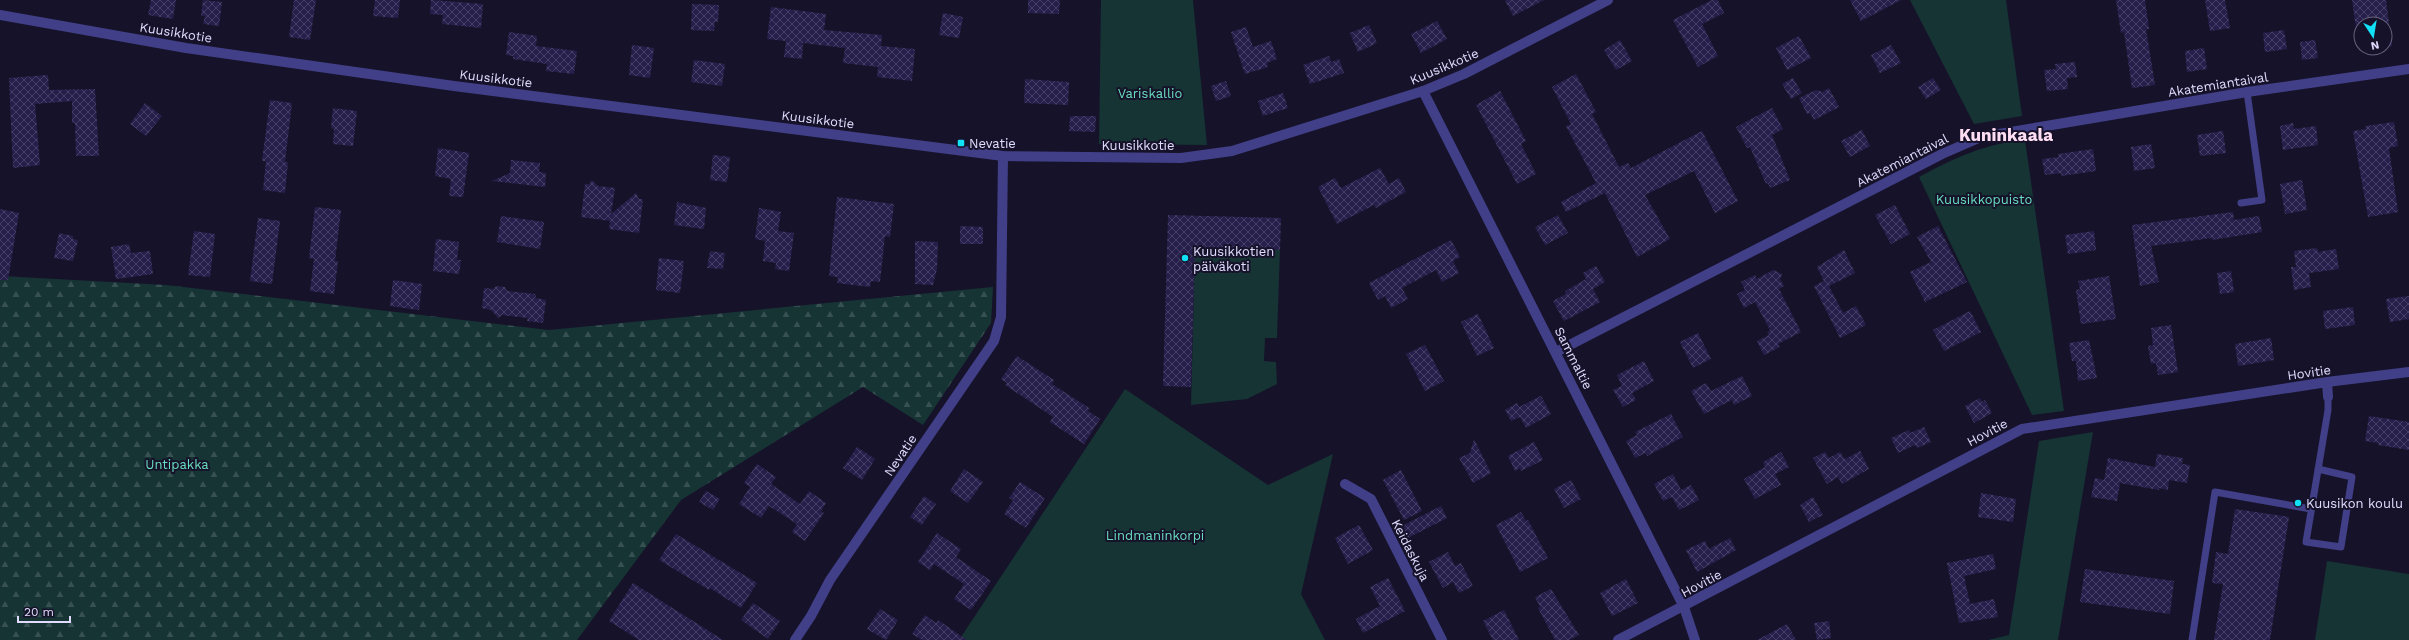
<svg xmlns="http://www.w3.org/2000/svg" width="2409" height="640" viewBox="0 0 2409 640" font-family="'Work Sans',sans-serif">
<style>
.forest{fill:url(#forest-firs)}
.green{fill:#153433}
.building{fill:url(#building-cross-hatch)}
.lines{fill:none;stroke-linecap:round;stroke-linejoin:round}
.service{stroke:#413f87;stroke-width:7}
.minor{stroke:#413f87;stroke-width:10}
.tertiary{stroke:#413f87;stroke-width:10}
.poi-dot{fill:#10e1f6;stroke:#16122a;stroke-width:1.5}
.labels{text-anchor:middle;stroke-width:4;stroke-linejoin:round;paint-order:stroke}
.street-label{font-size:13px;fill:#e0dcfe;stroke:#16122a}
.park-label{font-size:13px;fill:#69ddbf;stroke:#16122a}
.poi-label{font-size:13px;fill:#e0dcfe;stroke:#16122a;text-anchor:start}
.district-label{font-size:17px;font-weight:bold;fill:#fedef3;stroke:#16122a}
</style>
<defs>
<pattern id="forest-firs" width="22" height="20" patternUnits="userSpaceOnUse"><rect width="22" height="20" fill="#153433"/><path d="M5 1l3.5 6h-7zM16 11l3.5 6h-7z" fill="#375152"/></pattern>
<pattern id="building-cross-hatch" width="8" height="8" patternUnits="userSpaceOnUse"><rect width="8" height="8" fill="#271f4b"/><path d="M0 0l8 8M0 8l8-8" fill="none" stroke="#463f66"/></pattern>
</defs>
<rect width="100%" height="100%" fill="#16122a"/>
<path class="forest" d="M0,276L166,285L549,330L993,287L991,323L923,425L863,387L681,500L577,640H0Z"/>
<path class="green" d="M1101,0H1193L1207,145L1099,144Z
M1910,0H2006L2022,116L1974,124Z
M2025,140L2064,411L2032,415L1919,177C1955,158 1983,144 2025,140Z
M1195,248L1280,250L1277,338H1265L1264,361L1276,362L1277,384L1247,399L1191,405Z
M1125,389L1268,485L1333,454L1301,594L1325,640H959Z
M2093,432L2058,640H1988L2009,635L2039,441Z
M2327,561L2409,574V640H2315Z"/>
<path class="building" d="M151,0H176L173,19L148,15Z
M203,0L222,2L219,26L203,24L205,16H201Z
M294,0H316L310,40L289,37Z
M375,0H400L398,18L373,16Z
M431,0L483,4L481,28L442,24L443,15L430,14Z
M1028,0H1060L1059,14L1028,13Z
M1505,0H1544L1513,16Z
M1712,0H1718L1724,13L1702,24L1718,56L1698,67L1673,20Z
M1850,0H1901L1861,21Z
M2116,0H2145L2149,29H2146L2155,85L2132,88L2124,32L2121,33Z
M2205,0H2225L2230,28L2210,31Z
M2352,0H2386L2392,46L2385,47V24H2361V48H2377L2359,50Z
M692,4L719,5L718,22H715L714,31L691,30Z
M771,7L826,14L824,30L882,35L881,46L915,49L912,81L877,77L878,67L843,63L845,48L803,43L802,59L784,57L786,41L767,39Z
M943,13L963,17L959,38L939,35Z
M1437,21L1447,39L1421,53L1411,34Z
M1369,25L1377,43L1358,52L1350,33Z
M1246,27L1253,47L1271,41L1277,59L1267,63L1268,67L1245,74L1231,32Z
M2284,30L2287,49L2265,52L2263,33Z
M509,32L537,36L536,46L577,51L574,74L546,71L547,64L513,59V56L506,55Z
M1799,36L1811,58L1787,70L1776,48Z
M1620,40L1632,61L1616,70L1604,50Z
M2315,40L2318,58L2302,60L2300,42Z
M632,45L654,48L650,78L629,75Z
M1891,45L1901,63L1880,73L1871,55Z
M2204,48L2207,69L2187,72L2185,51Z
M1329,56L1331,62L1339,59L1344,73L1310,84L1303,65Z
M694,60L725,64L722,86L691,82Z
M2075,62L2077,77L2067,78L2068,89L2047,91L2044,70L2056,69L2055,64Z
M1576,74L1596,112L1592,114L1619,167L1628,163L1631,168L1702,131L1738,201L1715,213L1694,171L1645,195L1670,239L1637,257L1605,193L1566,212L1561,202L1596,183L1566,126L1571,124L1552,87Z
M48,75L49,90L95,89L99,156H76L75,123H72V101L35,104L40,165L13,168L9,78Z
M1793,78L1802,93L1791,99L1782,84Z
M1933,78L1941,90L1926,99L1918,87Z
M1025,79L1069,82L1068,105L1024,103Z
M1226,81L1231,96L1216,101L1211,86Z
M1829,88L1839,107L1814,120L1810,113L1807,114L1799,98L1816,90L1822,92Z
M1500,91L1526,141L1521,144L1536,174L1517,184L1476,105Z
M1283,93L1288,108L1263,116L1258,101Z
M270,100L292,103L285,162H288L285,193L263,190L266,161H262Z
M145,103L162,116L146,136L130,124Z
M333,108L357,111L353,146L333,144L334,129L331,128Z
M1772,108L1783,129L1772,135L1790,180L1770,188L1768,183L1766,184L1750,147L1747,148L1736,127Z
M1070,116H1096L1095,132L1069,131Z
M2394,122L2398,146L2389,148L2398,212L2368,217L2353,131L2366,129L2365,126Z
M2293,123L2294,129L2316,126L2318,145L2283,150L2280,126Z
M1862,130L1870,146L1850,157L1841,141Z
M2223,131L2226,153L2200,156L2197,135Z
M2151,144L2155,168L2134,171L2131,147Z
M438,148L469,153L463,197L449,196L451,179L435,176Z
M2093,149L2096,171L2061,176V173L2045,175L2042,159L2059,157L2058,154Z
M713,155L730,157L727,182L710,180Z
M511,160L540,163L539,172L546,173L545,187L492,181L510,173Z
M1380,168L1389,184L1399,178L1406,192L1376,208L1374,205L1337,224L1318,187L1335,178L1341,188Z
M592,180L598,186L615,188L610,221L581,217L585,184H589Z
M2302,180L2307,210L2285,214L2280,184Z
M636,193L639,199H643L639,233L609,229L611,214Z
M837,197L894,204L890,237L885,236L880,282L871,281L870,287L837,283L838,277L829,276Z
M677,202L706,208L704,229L674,225Z
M1895,205L1910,234L1891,244L1875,215Z
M315,207L341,210L335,261H338L334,294L310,291L314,259L309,258Z
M759,208L781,212L778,231L794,233L789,271L775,269L776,263L763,261L765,241L755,239Z
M0,209L19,213L8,280H0Z
M2233,212L2234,220L2259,216L2262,232L2212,240V238L2151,246L2159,282L2140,286L2132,225Z
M1168,215L1281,218L1280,250L1195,248L1191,387L1163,386Z
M1558,215L1568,233L1545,245L1535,227Z
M501,216L544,222L540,249L497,242Z
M258,218L280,221L272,284L250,281Z
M960,226L983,227V244H960Z
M1938,226L1967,282L1925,302L1910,272L1931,262L1917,237Z
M194,231L215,234L210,277L188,275Z
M2094,231L2096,250L2068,254L2065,235Z
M59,233L73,236V239L78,240L73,261L54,258Z
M436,239L459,242L457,260H461L459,274L433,271Z
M1451,240L1460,257L1453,261L1459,273L1442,282L1436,270L1402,288L1408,299L1391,308L1385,296L1378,300L1369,283Z
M915,241L938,242L937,269L933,285L915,284Z
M129,244L131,253L150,251L153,274L116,279L111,247Z
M2317,248L2318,252L2336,249L2339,269L2309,273L2311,287L2294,290L2291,267H2296L2294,251Z
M1844,250L1855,273L1829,286L1843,313L1856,306L1866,325L1840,338L1814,286L1824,281L1817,267Z
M710,251L725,253L723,269L707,268Z
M659,258L684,261L680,293L656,290Z
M1596,266L1605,282L1593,289L1600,302L1564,321L1553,301L1566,294L1565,291L1586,279L1583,273Z
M1773,270L1782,274L1780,279L1784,286L1779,289L1801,332L1778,344L1780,347L1764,355L1757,341L1769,335L1767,332L1770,330L1755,302L1744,308L1737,294L1745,290L1741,282L1755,275L1757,279Z
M2231,271L2234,292L2220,294L2217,273Z
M2109,276L2116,319L2081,324L2076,290L2080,289L2078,281Z
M393,280L422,284L419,310L390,306Z
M496,286L505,287L507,291L535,294L536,298L546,300L543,323L527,321L528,318L502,315L498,318L491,310L482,308L484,288L493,289Z
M2409,296V319L2390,322L2386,299Z
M2353,307L2355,325L2325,329L2323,311Z
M1970,311L1981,332L1944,351L1933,330Z
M1478,314L1494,348L1477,356L1461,322Z
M2171,325L2178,372L2158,375L2156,363L2151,364L2148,346L2153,345L2151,328Z
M1698,333L1711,359L1693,368L1680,342Z
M2271,338L2274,360L2238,366L2235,344Z
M2089,340L2097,378L2078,381L2076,361H2072L2069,343Z
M1425,345L1444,381L1425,391L1406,354Z
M1017,356L1054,380L1052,384L1089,408L1088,411L1100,419L1084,444L1050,422L1053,417L1005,385L1007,383L1001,379Z
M1644,361L1654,381L1632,393L1636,400L1623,407L1613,390L1622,386L1617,375Z
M1742,376L1752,396L1734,405L1732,400L1704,414L1691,391L1706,383L1711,391Z
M1541,396L1551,414L1526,428L1520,417L1511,421L1505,410L1517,403L1519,407Z
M1980,398L1982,402L1985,400L1992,413L1974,423L1965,406Z
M1671,414L1683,437L1647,456L1646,453L1635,458L1626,441L1637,435L1635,432Z
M2369,416L2409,422V450L2378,445V443L2365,441Z
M1924,427L1931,442L1917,448L1915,445L1898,453L1891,438L1909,430L1910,433Z
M1474,439L1491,473L1473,483L1459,458L1470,453Z
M1534,442L1543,460L1521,471L1520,468L1515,471L1508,456Z
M857,447L875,459L862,480L843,468Z
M1860,451L1869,469L1842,484L1838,477L1827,484L1813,458L1825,452L1829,458L1840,452L1845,459Z
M1781,452L1789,467L1775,474L1781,485L1755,499L1744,479L1765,467L1763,462Z
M2157,454L2183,458L2182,464L2190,465L2187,483L2169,480L2168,490L2159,488V490L2120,483L2117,501L2091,497L2095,478L2104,480L2108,458L2155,467Z
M757,464L776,477L771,484L800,504L809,491L826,503L821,511L824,513L805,541L792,532L797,524L769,506L761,518L739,504L750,487L744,483Z
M964,469L983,482L968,503L950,491Z
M1401,470L1422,511L1404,520L1383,480Z
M1673,474L1681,490L1691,485L1699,500L1679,510L1672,497L1663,501L1654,484Z
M1571,480L1581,499L1564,508L1554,489Z
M1020,482L1045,498L1026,528L1004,514L1013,500L1009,498Z
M706,491L720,499L713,510L699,502Z
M1981,493L2016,499L2013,522L1978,517Z
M924,496L936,504L922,525L910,517Z
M1813,497L1823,515L1809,522L1800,505Z
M1441,506L1447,518L1400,542L1394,530Z
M2235,509L2289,517L2270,640H2214L2223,584L2212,583L2216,552L2228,554Z
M1521,512L1526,521L1528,520L1548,558L1520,572L1496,525Z
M1359,525L1373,550L1348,564L1335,538Z
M937,533L961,549L956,557L991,581L971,610L954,599L964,584L934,564L930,570L918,562Z
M676,534L757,583L741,608L710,588L709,590L659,560Z
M1730,538L1736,550L1697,572L1686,550L1705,541L1709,549Z
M1448,552L1455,566L1461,563L1473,586L1459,593L1453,582L1443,588L1429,562Z
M1993,554L1996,569L1964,576L1970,604L1994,599L1998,617L1959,623L1947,563Z
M2085,569L2174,581L2170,614L2080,602Z
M1388,578L1405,611L1363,633L1356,619L1380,606L1370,587Z
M1626,579L1638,603L1612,616L1600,593Z
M633,583L723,640H639L609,621Z
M1551,589L1579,635L1569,640H1555L1538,608L1540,607L1535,597Z
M753,603L780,621L768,639L741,620Z
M880,609L898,620L886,640L867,629Z
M1504,610L1519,640H1493L1483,621Z
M925,615L936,623L938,620L967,640H922L912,634Z
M1829,621L1831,638L1817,640L1814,623Z
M1787,624L1796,640H1757Z"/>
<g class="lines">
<path class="service" d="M2241,203L2262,200L2247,92
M2318,469L2352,477L2341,547L2306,542L2328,410V397
M2192,640L2215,492L2311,509"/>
<path class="minor" d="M1423,91L1464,74L1608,0
M1556,352L1942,154L1981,137L2247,92L2409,69
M2327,382L2328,397
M1345,484L1371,499L1442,640
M795,640L811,616L830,580L994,341L1001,317L1003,156
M1618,640L2022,429L2327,382L2409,372"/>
<path class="tertiary" d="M0,15L186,48L454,86L1003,156L1181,158L1232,151L1423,91L1684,607L1695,640"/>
</g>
<g class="poi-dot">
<rect x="957" y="139" width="8" height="8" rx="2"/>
<circle cx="1185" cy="258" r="4"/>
<circle cx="2298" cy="503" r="4"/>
</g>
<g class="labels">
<g class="street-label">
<text transform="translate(176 32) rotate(9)" y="5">Kuusikkotie</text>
<text transform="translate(1444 66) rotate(-23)" y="5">Kuusikkotie</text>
<text transform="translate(496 78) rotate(7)" y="5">Kuusikkotie</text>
<text transform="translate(2218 84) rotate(-9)" y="5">Akatemiantaival</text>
<text transform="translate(818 119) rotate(7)" y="5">Kuusikkotie</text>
<text x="1138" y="150">Kuusikkotie</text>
<text transform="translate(1902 160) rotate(-27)" y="5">Akatemiantaival</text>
<text transform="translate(1574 358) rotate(63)" y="5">Sammaltie</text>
<text transform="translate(2309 372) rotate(-8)" y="5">Hovitie</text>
<text transform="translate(1987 432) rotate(-28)" y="5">Hovitie</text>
<text transform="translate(900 455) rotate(-56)" y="5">Nevatie</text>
<text transform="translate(1411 550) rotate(63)" y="5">Keidaskuja</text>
<text transform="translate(1701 583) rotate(-28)" y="5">Hovitie</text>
</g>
<g class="park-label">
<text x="1150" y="98">Variskallio</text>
<text x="1984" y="204">Kuusikkopuisto</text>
<text x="177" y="469">Untipakka</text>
<text x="1155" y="540">Lindmaninkorpi</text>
</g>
<g class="poi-label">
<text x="969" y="148">Nevatie</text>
<text x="1193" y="256">Kuusikkotien<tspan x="1193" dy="15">päiväkoti</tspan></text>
<text x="2306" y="508">Kuusikon koulu</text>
</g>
<g class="district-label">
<text x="2006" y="141">Kuninkaala</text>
</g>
</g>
<g transform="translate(2373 36) rotate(168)"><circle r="19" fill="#16122a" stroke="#67637f"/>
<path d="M0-3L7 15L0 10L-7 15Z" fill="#10e1f6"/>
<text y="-6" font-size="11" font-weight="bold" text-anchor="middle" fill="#e0dcfe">N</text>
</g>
<path d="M18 616v6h52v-6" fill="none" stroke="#e0dcfe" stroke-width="2"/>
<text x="24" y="616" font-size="12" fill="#e0dcfe" stroke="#16122a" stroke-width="3" paint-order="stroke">20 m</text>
</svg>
